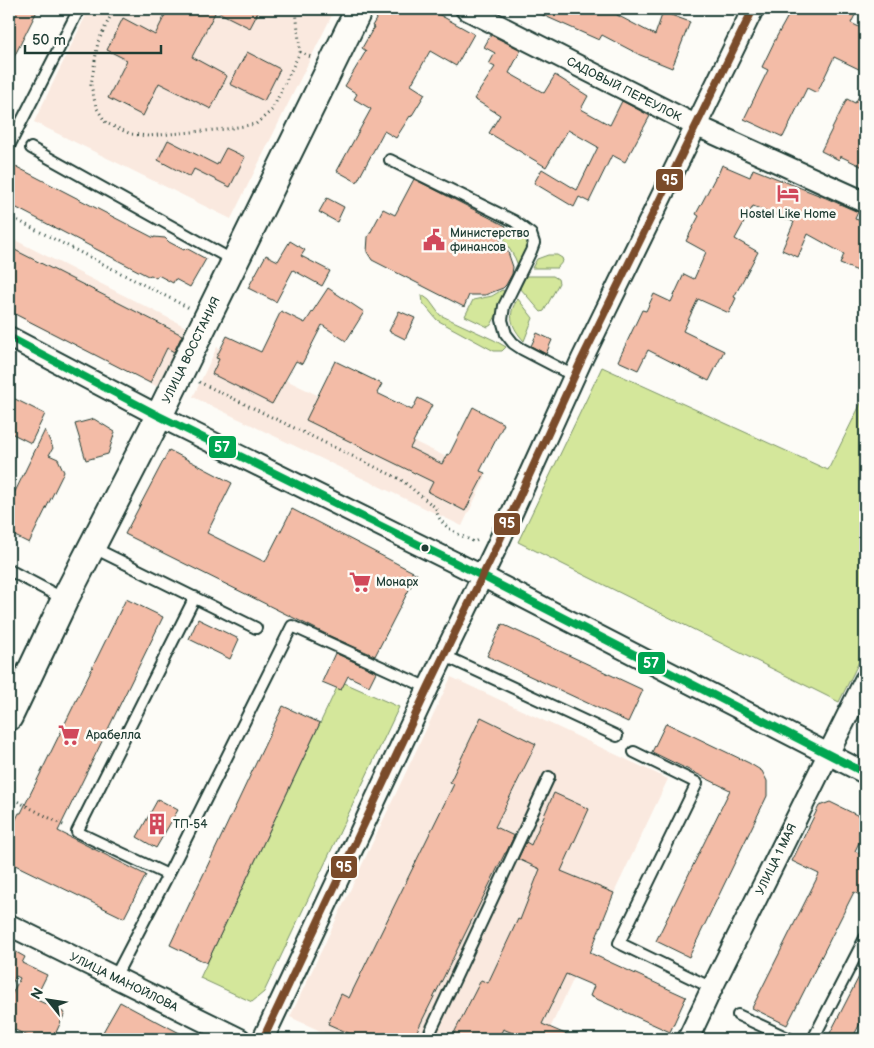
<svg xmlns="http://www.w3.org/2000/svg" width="874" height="1048" viewBox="0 0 874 1048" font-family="'Balsamiq Sans',sans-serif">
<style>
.built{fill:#fae9df}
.green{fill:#d4e79b;stroke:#7a9268}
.building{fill:#f3bca7;stroke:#1f3d34}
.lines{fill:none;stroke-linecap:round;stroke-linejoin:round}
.service-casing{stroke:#1f3d34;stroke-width:14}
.minor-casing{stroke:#1f3d34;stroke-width:24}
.tertiary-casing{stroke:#1f3d34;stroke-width:30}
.path{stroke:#1f3d34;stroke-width:3;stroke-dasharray:1 4;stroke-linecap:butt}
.service{stroke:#fdfcf7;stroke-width:10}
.minor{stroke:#fdfcf7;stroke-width:20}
.tertiary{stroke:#fdfcf7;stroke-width:26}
.bus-1-casing{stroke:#fdfcf7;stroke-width:11}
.bus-2-casing{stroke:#fdfcf7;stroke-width:11}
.bus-1{stroke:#00a651;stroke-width:8}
.bus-2{stroke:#7a4b2a;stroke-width:8}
.bus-dot{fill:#1f3d34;stroke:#fdfcf7;stroke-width:2}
.labels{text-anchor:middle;stroke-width:5;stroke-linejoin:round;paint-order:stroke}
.street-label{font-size:12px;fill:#1f3d34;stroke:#fdfcf7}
.poi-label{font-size:12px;fill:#1f3d34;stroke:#fdfcf7;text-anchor:start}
.line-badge{stroke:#fdfcf7;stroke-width:2}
.badge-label{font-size:14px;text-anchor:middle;font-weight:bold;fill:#fff}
</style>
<rect width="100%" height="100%" fill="#fdfcf7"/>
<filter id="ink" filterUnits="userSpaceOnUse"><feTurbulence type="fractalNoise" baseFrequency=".02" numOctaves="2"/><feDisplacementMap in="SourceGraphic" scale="10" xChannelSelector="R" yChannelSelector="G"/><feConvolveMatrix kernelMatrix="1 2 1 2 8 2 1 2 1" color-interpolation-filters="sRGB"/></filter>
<g filter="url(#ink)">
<path class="built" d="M89,9H335L231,219L34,122Z
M9,237L188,328L158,387L9,312Z
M217,347L486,476L462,526L193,397Z
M451,677L668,779L545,1039H338L290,1017Z"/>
<path class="green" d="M508,232L530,242L519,268L515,258L504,240Z
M548,255H557L562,258L563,261L557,268H532L537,259Z
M526,276H553L558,279L559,283L544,311L541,312L520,288Z
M502,290L508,293L491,325L488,327L465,316L473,300L492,296Z
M422,295L429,300L440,315L494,340L506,347L502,351H494L437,320L423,303Z
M518,299L533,318L524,341C512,328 506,314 518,299Z
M602,367L828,470L865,395V650L839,702L518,542Z
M340,681L399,707L264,992L252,1002L200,978Z"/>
<path class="building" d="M9,9H38L9,67Z
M168,9H260L250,28L216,11L192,57L227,76L211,109L159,83L143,116L108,98L127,60L107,50L123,18L155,35Z
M382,9H429L474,34L456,66L430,51L411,85L425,94L411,117L410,116L396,138L384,131L357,182L337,171L371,109L354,99L357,94L345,86L366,51L362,48L374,27L372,26Z
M529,9H620L617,15L655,35L663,12L690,22L672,68L640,55L602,35L599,40Z
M792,9H858L851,23L865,30V72L834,57L817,93L807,88L783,137L744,119L768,70L762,67L777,36Z
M491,35L521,50L509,73L544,93L555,75L588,96L581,109L610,125L622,101L650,116L625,162L612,155L589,202L579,197L574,207L534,183L542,169L577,190L598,147L568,130L546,167L489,133L500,115L474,99L495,67L489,64L495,53L484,47Z
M247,52L280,69L264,101L230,84Z
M865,86V168L840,156L839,160L821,151L847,99L855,103Z
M168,140L217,165L226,148L245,157L230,187L194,169L190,177L158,160Z
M9,163L154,238V237L165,238L169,242L184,250L186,248L206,259L190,287L175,279L173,283L158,275L156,278L151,275L148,276L9,204Z
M722,165L750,177L753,169L826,198L858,212L855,219L865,222V248L858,271L840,264L844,254L808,234L798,257L782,250L794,222L753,206L735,239L758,252L734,297L736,298L729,313L698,299L683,331L724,351L709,381L648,350L638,370L618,361L642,310L646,311L654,294L671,302L684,274L694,279L706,252L686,241L699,216L696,214L716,176L717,177Z
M414,179L506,226L500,240L508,252L513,267L512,274L506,285L503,288L485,295H469L464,307L372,260L367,252L368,237L383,209L395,215Z
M327,198L344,207L337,222L319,212Z
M290,241L305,250L301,256L330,271L322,286L293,270L276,302L248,288L266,255L278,261Z
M9,247L182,335L174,352L167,348L150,383L9,311Z
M328,288L364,312L346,341L322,325L302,364L296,361L272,404L212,374L219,359L216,358L227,336L261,352L281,311L305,323Z
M399,311L415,318L405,339L389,331Z
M537,333L552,340L546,354L531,346Z
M335,361L382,384L377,393L412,410L418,398L432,405L410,448L442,464L447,454L449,455L473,407L504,424L480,471L485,473L465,511L428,492L433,482L306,420Z
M9,396L45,414L31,443L9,432Z
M94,419L115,432L108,454L86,460L75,424Z
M45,430L53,448L49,455L58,459L64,472L29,543L9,533V504Z
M169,450L232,483L207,533L265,562L292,509L417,574L375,656L330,636L125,534Z
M126,599L163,617L58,831L146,875L124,918L9,862V834L19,813H21Z
M198,619L239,639L230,659L189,639Z
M502,624L643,690L628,722L487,656Z
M335,653L376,672L369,686L348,676L341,690L322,682Z
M283,706L320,723L207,963L170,945Z
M481,717L536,744L495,827L514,836L506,853H505L413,1039H362L328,1024L341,994L349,998L454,784L450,782Z
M666,723L749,763L762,771L767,781V796L689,957L656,941L730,790L652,752Z
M554,793L589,809L561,871L614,893L590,953L686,997L670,1032L590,996L594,986L566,974L542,1024L577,1039H527L503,1029L498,1039H451L481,980L488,983L518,919L520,920L540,869L518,859L526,842L531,845Z
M158,799L178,810L156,848L137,837Z
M830,802L865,819V830L855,851L865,857V898L854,892L787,1025L752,1008L819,874L792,861L819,806Z
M9,948L25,957L22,963L47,975L35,999L65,1013L53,1039H34L9,1027V1000L20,978L16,976L9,989Z
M865,965V1014L852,1039H827Z
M120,1002L155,1021V1020L191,1039H99Z"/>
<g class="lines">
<g class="service-casing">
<path id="service" d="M9,146L79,9
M31,148L234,261
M390,160L514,221L531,234L534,243L531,251L504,306L502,320L506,334L513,343L522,349L574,376
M92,547L256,628
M9,570L64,599
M445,656L617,736
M634,752L697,783L619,943L712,988
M168,875L77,832L195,597
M115,977L168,875L292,626L428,688
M738,1015L790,1039
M427,1039L549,777
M813,1039L865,938"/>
</g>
<g class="minor-casing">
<path id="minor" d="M466,9L695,125L865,202
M9,337L159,416L482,576L865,773
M9,925L240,1039
M263,1039L428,688L496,548L582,359L753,9
M688,1039L712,988L865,680"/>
</g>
<g class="tertiary-casing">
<path id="tertiary" d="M9,717L65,599L159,416L359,9"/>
</g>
<path class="path" d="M114,9L98,42L91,85L96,107L106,123L131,134L148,136L226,129L256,124L272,110L300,52L296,9
M300,52L311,57
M9,216L189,308
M199,382L400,479L436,508C438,527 459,534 474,542L478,540
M9,797L65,826"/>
<use href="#service" class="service"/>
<use href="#minor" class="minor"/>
<use href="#tertiary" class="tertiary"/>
<g class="bus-1-casing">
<path id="bus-1" d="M9,337L159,416L482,576L865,773"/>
</g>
<g class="bus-2-casing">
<path id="bus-2" d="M263,1039L428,688L496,548L582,359L753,9"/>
</g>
<use href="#bus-1" class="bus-1"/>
<use href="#bus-2" class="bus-2"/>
</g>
</g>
<defs>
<g id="hotel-bare" transform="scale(1.725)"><path d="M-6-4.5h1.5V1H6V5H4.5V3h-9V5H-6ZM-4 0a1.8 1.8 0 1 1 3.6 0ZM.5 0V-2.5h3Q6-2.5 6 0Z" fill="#d1495b" stroke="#fdfcf7" stroke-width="2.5" paint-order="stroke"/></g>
<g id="civic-bare" transform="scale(1.725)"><path d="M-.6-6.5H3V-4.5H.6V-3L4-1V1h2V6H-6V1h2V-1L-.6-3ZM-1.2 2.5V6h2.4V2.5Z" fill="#d1495b" stroke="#fdfcf7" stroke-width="2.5" paint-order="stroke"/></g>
<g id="supermarket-bare" transform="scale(1.725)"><path d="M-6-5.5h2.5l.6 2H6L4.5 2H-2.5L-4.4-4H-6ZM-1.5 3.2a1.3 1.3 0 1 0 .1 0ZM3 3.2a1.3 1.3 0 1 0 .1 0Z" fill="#d1495b" stroke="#fdfcf7" stroke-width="2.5" paint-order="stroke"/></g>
<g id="building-bare" transform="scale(1.725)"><path d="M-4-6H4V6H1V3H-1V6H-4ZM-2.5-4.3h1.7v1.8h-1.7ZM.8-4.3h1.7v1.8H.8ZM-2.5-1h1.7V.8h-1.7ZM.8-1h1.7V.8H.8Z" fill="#d1495b" stroke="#fdfcf7" stroke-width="2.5" paint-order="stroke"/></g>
</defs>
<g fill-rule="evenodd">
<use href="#hotel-bare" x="788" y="193"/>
<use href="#civic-bare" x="434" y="240"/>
<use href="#supermarket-bare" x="360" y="582"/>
<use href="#supermarket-bare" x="69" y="735"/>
<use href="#building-bare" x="157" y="824"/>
</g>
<circle class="bus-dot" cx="425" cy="548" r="4.5"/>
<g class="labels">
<g class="street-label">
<text transform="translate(624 89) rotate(27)" y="4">САДОВЫЙ ПЕРЕУЛОК</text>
<text transform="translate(191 350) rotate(-64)" y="4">УЛИЦА ВОССТАНИЯ</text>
<text transform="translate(776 859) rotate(-64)" y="4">УЛИЦА 1 МАЯ</text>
<text transform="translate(124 982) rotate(26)" y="4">УЛИЦА МАНОЙЛОВА</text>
</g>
<g class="poi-label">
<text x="788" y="218" text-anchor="middle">Hostel Like Home</text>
<text x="450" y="237">Министерство<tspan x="450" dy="14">финансов</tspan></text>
<text x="376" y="586">Монарх</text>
<text x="86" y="739">Арабелла</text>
<text x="173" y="828">ТП-54</text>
</g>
</g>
<g class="line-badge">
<rect x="655" y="168" width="29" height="24" rx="5" fill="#7a4b2a"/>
<rect x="208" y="435" width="29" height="24" rx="5" fill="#00a651"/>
<rect x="493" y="512" width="28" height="24" rx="5" fill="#7a4b2a"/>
<rect x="637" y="651" width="29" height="24" rx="5" fill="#00a651"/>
<rect x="330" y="855" width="28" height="24" rx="5" fill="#7a4b2a"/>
</g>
<g class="badge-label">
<text x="670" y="185">95</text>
<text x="222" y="452">57</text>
<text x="507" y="528">95</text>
<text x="651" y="668">57</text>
<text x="344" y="872">95</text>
</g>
<rect width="874" height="1048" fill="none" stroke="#fdfcf7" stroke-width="30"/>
<rect x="15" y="15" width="844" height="1018" fill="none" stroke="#1f3d34" stroke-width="2" filter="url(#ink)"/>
<g transform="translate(48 1000) rotate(300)" stroke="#fdfcf7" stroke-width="4" paint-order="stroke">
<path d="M0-4L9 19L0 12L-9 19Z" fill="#1f3d34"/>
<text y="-8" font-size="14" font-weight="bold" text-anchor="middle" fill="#1f3d34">N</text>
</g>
<path d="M25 45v8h136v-8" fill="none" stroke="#1f3d34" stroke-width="2.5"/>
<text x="32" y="45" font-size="15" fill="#1f3d34" stroke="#fdfcf7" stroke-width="4" paint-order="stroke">50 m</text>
</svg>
